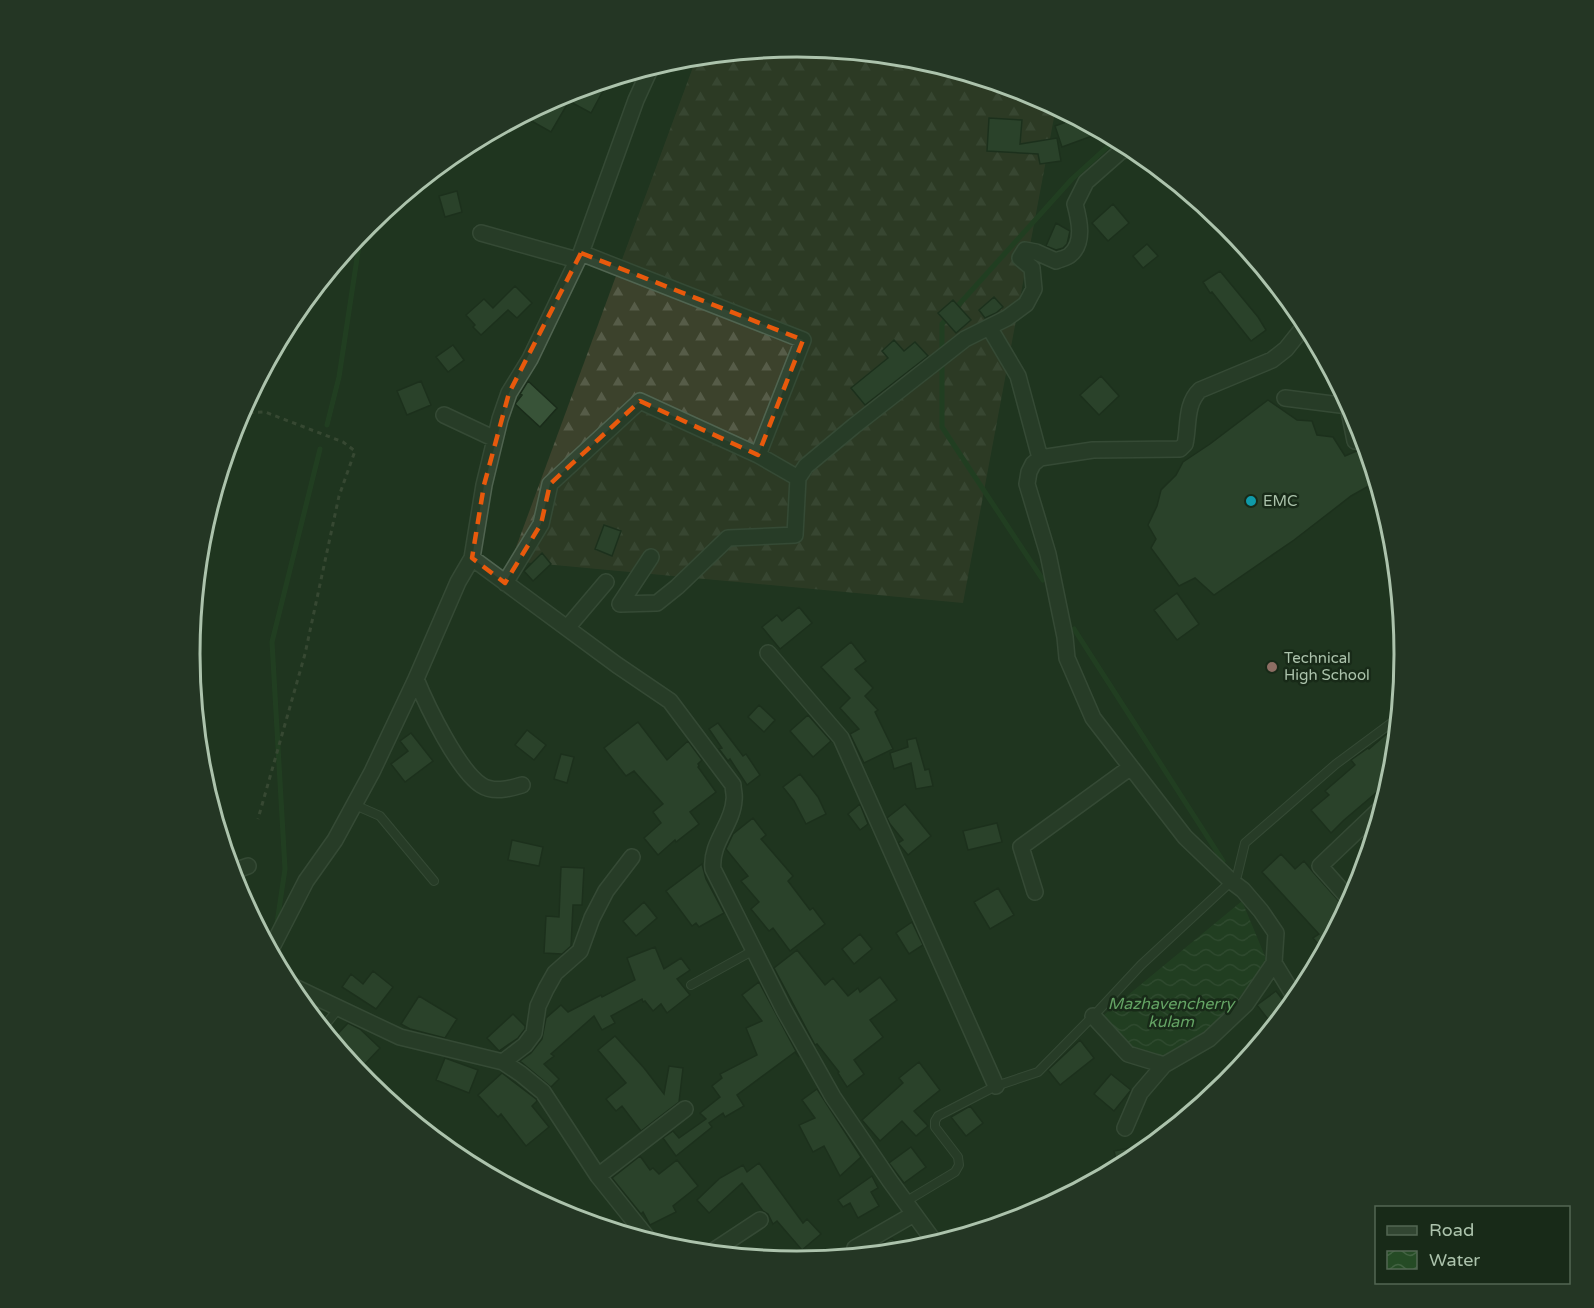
<svg xmlns="http://www.w3.org/2000/svg" width="1594" height="1308" viewBox="0 0 1594 1308" font-family="'Varela Round',sans-serif">
<style>
.forest{fill:url(#forest-firs)}
.water{fill:url(#water-waves)}
.lines{fill:none;stroke-linecap:round;stroke-linejoin:round}
.stream{stroke:#254b25;stroke-width:5}
.building{fill:#385338;stroke:#1a2c1a;stroke-width:1.5}
.service-casing{stroke:#506450;stroke-width:10}
.minor-casing{stroke:#506450;stroke-width:18}
.path{stroke:#535f49;stroke-width:3;stroke-dasharray:4.5 4.5;stroke-linecap:butt}
.service{stroke:#324632;stroke-width:8}
.minor{stroke:#324632;stroke-width:15}
.marked{fill:none;stroke:#e8590c;stroke-width:4.5;stroke-dasharray:12 8;stroke-linejoin:round}
.culture-dot{fill:#0f9aa8;stroke:#182a18;stroke-width:2}
.education-dot{fill:#8d6e63;stroke:#182a18;stroke-width:2}
.labels{text-anchor:middle;stroke-width:5;stroke-linejoin:round;paint-order:stroke}
.poi-label{font-size:15px;fill:#acc3ac;stroke:#182a18;text-anchor:start}
.water-label{font-size:16px;font-style:italic;fill:#64a364;stroke:#182a18}
.rim{fill:none;stroke:#acc3ac;stroke-width:3}
</style>
<defs>
<pattern id="forest-firs" width="22" height="20" patternUnits="userSpaceOnUse" patternTransform="scale(1.5)"><rect width="22" height="20" fill="#3c422c"/><path d="M5 1l3.5 6h-7zM16 11l3.5 6h-7z" fill="#565c48"/></pattern>
<pattern id="water-waves" width="16" height="10" patternUnits="userSpaceOnUse" patternTransform="scale(1.5)"><rect width="16" height="10" fill="#254b25"/><path d="M0 5q4-4 8 0t8 0" fill="none" stroke="#426342"/></pattern>
</defs>
<rect width="100%" height="100%" fill="#1f351f"/>
<path class="forest" d="M797,47L916,58L1030,93L1056,107L963,603L511,561L697,56Z"/>
<path class="water" d="M1242,901L1267,961L1222,1020L1194,1048L1153,1061H1133L1099,1019Z"/>
<g class="lines">
<path class="stream" d="M954,310L1072,179L1116,139
M948,317L942,324V427L1043,580
M327,425L339,377L361,232
M1074,629L1223,861
M277,923L285,869L272,642L320,449"/>
</g>
<path class="building" d="M594,84L604,89L591,113L569,101L551,132L528,119L533,110L565,93Z
M989,118L1022,120L1020,144L1057,138L1061,161L1040,164L1038,154L987,151Z
M1077,118L1088,124L1092,136L1062,147L1055,126Z
M457,191L462,212L445,217L439,196Z
M1113,204L1129,223L1108,241L1092,223Z
M1056,223L1070,231L1067,244L1063,248L1056,250L1046,246Z
M1147,244L1158,256L1143,268L1133,256Z
M1220,271L1258,317L1266,330L1251,341L1212,292L1210,293L1203,282Z
M515,286L532,303L517,318L508,310L481,335L473,327L475,325L466,315L484,299L493,308Z
M994,297L1003,307L996,313L985,318L979,310Z
M953,300L971,320L956,333L938,313Z
M894,340L904,351L915,342L928,356L865,405L851,388L888,358L882,351Z
M453,345L464,360L448,372L436,357Z
M1101,376L1119,396L1099,415L1080,395Z
M421,381L431,405L407,415L397,391Z
M528,381L557,408L540,427L515,404L522,395L520,394Z
M1268,400L1297,420L1312,421L1317,435L1333,437L1345,456L1366,447L1376,482L1351,496L1294,540L1214,595L1195,578L1179,586L1151,548L1156,539L1148,525L1157,506L1161,490L1176,475L1183,462L1210,444Z
M604,525L621,531L612,556L595,549Z
M542,553L551,564L533,581L524,571Z
M1177,593L1199,624L1177,640L1154,610Z
M799,607L812,623L780,649L762,627L777,615L782,621Z
M851,642L866,661L855,669L873,688L865,696L878,710L875,712L893,749L864,763L850,734L859,729L840,708L850,698L821,667Z
M759,705L775,720L764,732L748,717Z
M808,715L831,741L813,757L790,731Z
M638,722L667,760L688,741L702,760L698,764L699,766L698,767L716,792L690,812L699,824L676,842L675,840L658,855L644,838L661,823L653,812L663,804L634,771L626,776L604,748Z
M718,723L743,756L746,754L760,775L747,785L730,759L728,761L719,749L722,748L709,729Z
M527,730L546,745L534,760L515,745Z
M1390,731L1396,737L1393,773L1390,781L1344,820L1331,833L1311,810L1329,795L1325,791L1355,765L1351,760L1368,748L1369,749Z
M411,733L433,761L405,782L391,764L408,751L400,741Z
M916,738L925,770L929,769L933,786L916,789L911,763L894,769L890,753L908,747L907,740Z
M561,754L574,757L567,783L554,779Z
M800,774L818,797L826,814L806,824L794,801L783,787Z
M860,804L868,824L860,830L848,814Z
M905,804L931,836L908,855L898,843L903,840L890,824L887,818Z
M753,818L766,835L761,839L793,876L788,881L810,910L813,908L825,924L790,951L773,928L769,931L751,909L759,902L741,881L748,876L726,849L733,834Z
M997,823L1002,842L968,850L963,831Z
M512,840L543,847L539,866L508,860Z
M1281,854L1295,869L1304,861L1313,872L1346,909L1324,951L1313,938L1319,934L1262,872Z
M702,864L706,879L724,913L699,927L696,923L692,926L666,891Z
M561,867L584,868L582,905H573L571,946L562,954L544,953L546,916L559,917Z
M998,888L1014,915L990,929L974,902Z
M644,902L657,918L636,936L623,921Z
M912,922L923,945L909,954L896,933Z
M860,934L872,949L854,964L842,949Z
M655,947L664,969L681,958L690,970L677,979L690,995L667,1013L661,1004L653,1011L645,1001L643,1002L642,999L611,1016L615,1023L602,1030L594,1016L551,1054L554,1056L544,1064L559,1079L551,1087L520,1061L531,1053L542,1039L546,1018L561,1005L568,1012L601,995L602,997L635,980L627,958Z
M797,950L825,985L833,978L848,996L858,988L860,992L880,977L897,1000L870,1020L883,1037L854,1060L864,1074L847,1087L838,1073L839,1072L817,1044L815,1045L774,968Z
M373,971L393,987L376,1009L342,987L351,974L363,984Z
M759,982L799,1057L795,1052L737,1095L744,1106L725,1117L723,1113L709,1123L712,1127L676,1156L663,1138L673,1131L679,1138L706,1119L700,1113L720,1097L712,1086L722,1078L720,1074L757,1055L746,1028L762,1021L742,995Z
M1276,991L1289,1008L1271,1023L1257,1005Z
M419,996L457,1019L445,1038L410,1029L401,1024Z
M513,1014L525,1026V1029L518,1038L499,1051L487,1038Z
M348,1023L360,1029L380,1048L363,1066L333,1039Z
M615,1036L644,1068L664,1094L669,1066L683,1068L679,1102L641,1131L622,1106L616,1111L606,1099L626,1083L598,1050Z
M1080,1040L1094,1058L1060,1085L1048,1070Z
M445,1058L478,1070L469,1093L436,1080Z
M919,1062L940,1090L914,1111L928,1126L916,1136L902,1121L880,1141L862,1120L903,1083L899,1078Z
M502,1073L536,1099L537,1101L532,1106L549,1127L526,1146L501,1114L498,1117L478,1095Z
M1111,1074L1131,1090L1114,1111L1094,1094Z
M817,1089L861,1157L840,1176L824,1146L813,1152L799,1125L815,1118L802,1100Z
M970,1106L983,1123L966,1136L951,1117Z
M911,1147L926,1167L904,1183L889,1163Z
M1135,1147L1137,1157L1118,1168L1114,1151Z
M640,1156L650,1170L653,1168L659,1174L677,1160L698,1186L673,1206L676,1212L650,1225L643,1212L641,1214L612,1178Z
M759,1163L803,1223L807,1219L821,1234L802,1250L777,1221L773,1224L768,1214L763,1211L742,1183L709,1213L697,1200L720,1178L743,1165L747,1172Z
M872,1176L878,1188L871,1192L879,1206L858,1218L850,1203L843,1207L838,1200Z
M892,1238L903,1251L868,1254L883,1243Z"/>
<g class="lines">
<g class="service-casing">
<path id="service" d="M355,805L380,816L434,881
M691,985L754,950
M322,1029L339,1008
M905,1202L955,1172L959,1165L958,1157L935,1127V1121L938,1116L996,1086L1038,1072L1099,1010L1141,965L1237,876L1245,843L1336,764L1398,718"/>
</g>
<g class="minor-casing">
<path id="minor" d="M481,233L577,260
M581,253L803,340L758,455
M989,327L1018,376L1040,458
M1285,398L1348,406L1349,405
M1348,406L1355,441
M444,415L495,439
M651,557L620,604L657,603L677,587L728,538L795,535L798,478L806,466L854,426L965,339L1007,318L1026,304L1034,289L1032,268L1020,258L1025,250L1036,252L1056,261C1060,259 1067,258 1070,255C1085,243 1079,219 1075,204L1086,182L1120,152L1130,147
M472,558L617,665L670,701L733,785C733,790 735,795 734,800C733,824 710,843 713,869L784,1010L833,1097L890,1181L936,1244
M505,583L541,524L550,484L640,401L758,455L798,478
M567,628L606,582
M768,653L841,738L996,1086
M416,679C427,706 458,770 481,785C493,793 509,789 522,785
M231,872L248,866
M1035,892L1021,847L1131,767
M1351,901L1320,866L1382,807
M270,951L306,881L335,840L372,772L416,679L458,582L472,558L484,485L500,419L509,393L530,359L581,253L636,100L651,67
M1274,963L1296,999
M288,984L400,1037L503,1062L521,1074L543,1092L598,1176L650,1241
M1093,1016L1128,1054L1164,1065L1209,1039L1246,1004L1274,963L1276,933L1261,911L1243,890L1231,881L1185,837L1093,718L1067,658L1065,637L1048,554L1027,484L1029,472L1033,464L1040,458L1093,450L1180,449L1185,444C1189,427 1185,404 1200,390L1272,360L1286,349L1306,324
M503,1062L525,1045L534,1033L538,1006L546,989L555,973L580,951L592,918L606,891L632,857
M1125,1128L1140,1093L1164,1065
M598,1176L685,1109
M855,1248L914,1214
M710,1253L760,1220"/>
</g>
<path class="path" d="M240,413L265,412L343,442L355,451L339,496L305,654L258,819"/>
<use href="#service" class="service"/>
<use href="#minor" class="minor"/>
</g>
<path d="M0 0H1594V1308H0ZM581,253L803,340L758,455L640,401L550,484L541,524L505,583L472,558L484,485L509,393Z" fill="#1f351f" fill-opacity=".55" fill-rule="evenodd"/>
<path class="marked" d="M581,253L803,340L758,455L640,401L550,484L541,524L505,583L472,558L484,485L509,393Z"/>
<circle class="culture-dot" cx="1251" cy="501" r="6"/>
<circle class="education-dot" cx="1272" cy="667" r="6"/>
<g class="labels">
<g class="poi-label">
<text x="1263" y="506">EMC</text>
<text x="1284" y="663">Technical<tspan x="1284" dy="17">High School</tspan></text>
</g>
<g class="water-label">
<text x="1171" y="1009">Mazhavencherry<tspan x="1171" dy="18">kulam</tspan></text>
</g>
</g>
<path d="M0 0H1594V1308H0ZM200 654a597 597 0 1 1 1194 0a597 597 0 1 1-1194 0Z" fill="#243624" fill-rule="evenodd"/>
<path class="rim" d="M200 654a597 597 0 1 1 1194 0a597 597 0 1 1-1194 0Z"/>
<rect x="1375" y="1206" width="195" height="78" fill="#182a18" stroke="#536753" stroke-width="1.5"/>
<rect x="1387" y="1226" width="30" height="9" fill="#324632" stroke="#536753" stroke-width="1.5"/>
<text x="1429" y="1236" font-size="18" fill="#acc3ac">Road</text>
<rect x="1387" y="1251" width="30" height="18" fill="url(#water-waves)" stroke="#536753" stroke-width="1.5"/>
<text x="1429" y="1266" font-size="18" fill="#acc3ac">Water</text>
</svg>
